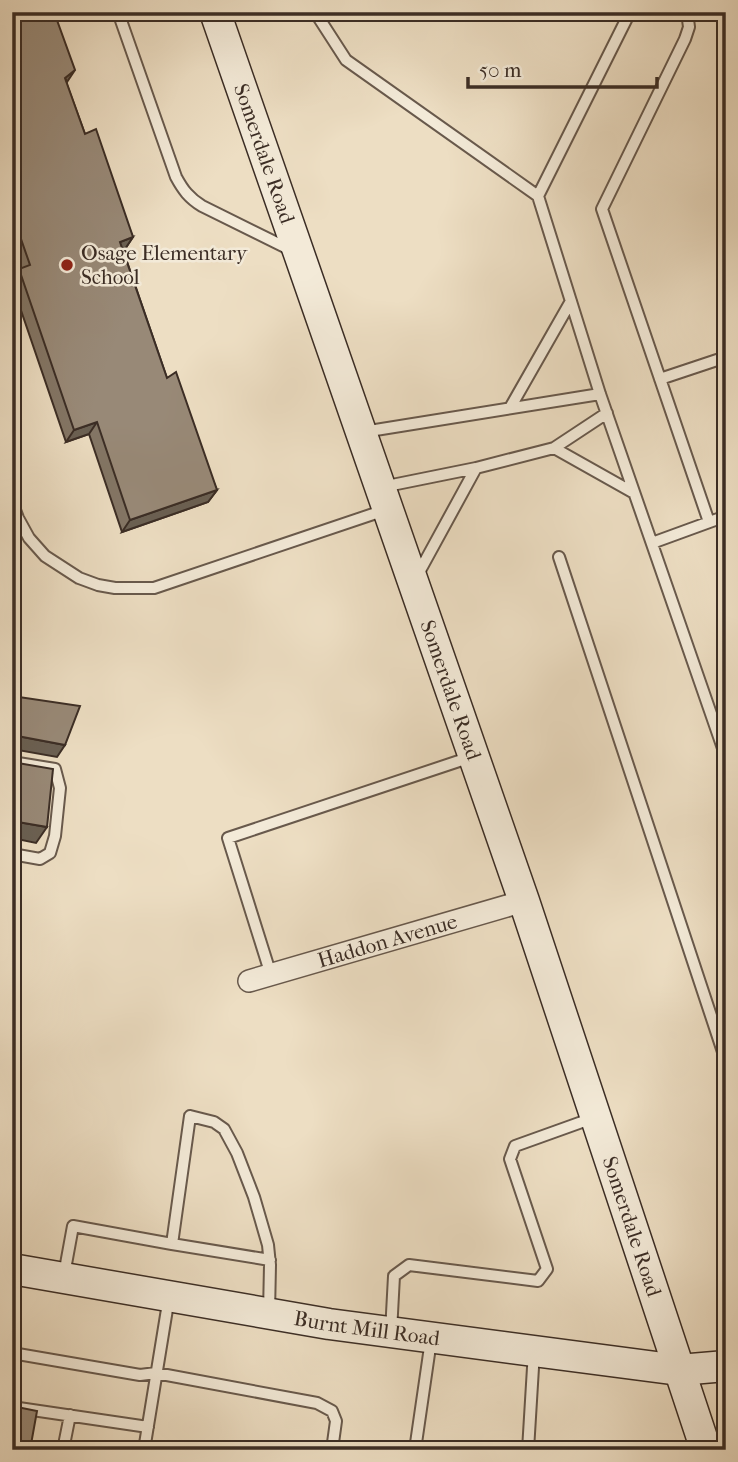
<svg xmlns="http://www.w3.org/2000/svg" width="738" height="1462" viewBox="0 0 738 1462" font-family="'IM FELL French Canon',serif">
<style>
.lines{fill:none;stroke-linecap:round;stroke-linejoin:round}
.lane-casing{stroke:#68594c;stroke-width:14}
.street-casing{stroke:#68594c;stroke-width:24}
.secondary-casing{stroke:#3b2d25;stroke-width:33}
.lane{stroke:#f3ead8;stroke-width:10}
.street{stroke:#f3ead8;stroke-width:21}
.secondary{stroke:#f3ead8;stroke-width:30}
.wall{fill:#837666;stroke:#3b2d25;stroke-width:2}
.shaded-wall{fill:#6a6053;stroke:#3b2d25;stroke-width:2}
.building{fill:#988977;stroke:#3b2d25;stroke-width:2}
.poi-dot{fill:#8f2418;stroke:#f3ead8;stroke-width:2.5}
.labels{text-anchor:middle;stroke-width:5;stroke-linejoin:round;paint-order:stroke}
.street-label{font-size:21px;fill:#3b2d25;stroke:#f3ead8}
.poi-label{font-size:21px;fill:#3b2d25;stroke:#f3ead8;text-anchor:start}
</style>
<rect width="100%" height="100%" fill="#eddec3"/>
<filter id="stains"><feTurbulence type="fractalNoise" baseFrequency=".00286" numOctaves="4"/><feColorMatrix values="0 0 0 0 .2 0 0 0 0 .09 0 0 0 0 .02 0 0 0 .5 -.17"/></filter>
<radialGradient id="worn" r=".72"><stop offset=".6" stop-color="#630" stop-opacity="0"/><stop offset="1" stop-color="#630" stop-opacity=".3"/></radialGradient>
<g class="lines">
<g class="lane-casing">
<path id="lane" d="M118,12L176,177C183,190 189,198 202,206L293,251
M315,12L346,60L538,196L600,394L726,757
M687,12L689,27L685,39L602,209L709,522
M538,196L630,12
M660,379L726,357
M510,408L571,301
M363,432L600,394
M554,448L634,493
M382,487L476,468L554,448L607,413
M12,502L18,518L29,538L45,556L79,578L98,585L115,588H154L385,510
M652,543L726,516
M559,557L726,1061
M417,576L476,468
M12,762L55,769L60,788L55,836L50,853L40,859L12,854
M271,975L228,838L471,757
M172,1244L270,1260
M64,1275L73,1226L172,1244L190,1116L214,1122L224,1129L237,1153L254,1197L268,1245L270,1265L269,1313
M391,1332L394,1276L409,1265L538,1281L547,1269L510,1159L515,1146L593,1118
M12,1353L140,1375L156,1373L317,1403L332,1411L336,1421L332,1450
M12,1407L148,1427
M63,1450L70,1415
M144,1450L169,1297
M415,1450L431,1340
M528,1450L534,1351"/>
</g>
<g class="street-casing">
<g id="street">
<path id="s1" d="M249,981L524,901"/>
</g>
</g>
<g class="secondary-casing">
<g id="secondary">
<path id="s2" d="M215,12L524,901L706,1450"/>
<path id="s3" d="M12,1269L329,1324L679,1370L726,1366"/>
</g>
</g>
<use href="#lane" class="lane"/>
<use href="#street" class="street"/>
<use href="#secondary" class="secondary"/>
</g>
<path class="wall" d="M12,12L66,82L85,134L133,237L125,249L123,250L167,378L217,490L208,502L122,532L89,434L66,442L12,284V279L19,270L12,249Z"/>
<path class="shaded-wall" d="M75,70L67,82L65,78Z
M133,237L125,249L111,254L120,242Z
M97,422L89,434L66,442L74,430Z
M217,490L208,502L122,532L130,520Z
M12,735L65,745L57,757L12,749Z
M12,821L47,827L36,843L12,838Z"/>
<path class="building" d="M12,12H54L75,70L65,78L85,134L96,129L133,237L120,242L167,378L176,372L217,490L130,520L97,422L74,430L19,269L30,265L12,213Z
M12,696L80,706L65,745L12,735Z
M12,762L53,769L47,827L12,821Z
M12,1406L37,1411L30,1450H12Z"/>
<circle class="poi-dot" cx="67" cy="265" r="7"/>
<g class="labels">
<g class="street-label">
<text dy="7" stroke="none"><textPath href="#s2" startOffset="150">Somerdale Road</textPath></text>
<text dy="7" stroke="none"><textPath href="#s2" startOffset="718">Somerdale Road</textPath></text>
<text dy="7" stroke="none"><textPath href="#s1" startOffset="144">Haddon Avenue</textPath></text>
<text dy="7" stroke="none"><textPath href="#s2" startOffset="1284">Somerdale Road</textPath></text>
<text dy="7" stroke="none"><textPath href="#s3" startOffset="360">Burnt Mill Road</textPath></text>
</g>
<g class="poi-label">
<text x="81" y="260">Osage Elementary<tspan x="81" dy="24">School</tspan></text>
</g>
</g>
<rect width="738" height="1462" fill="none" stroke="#eddec3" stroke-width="42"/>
<rect x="14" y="14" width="710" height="1434" fill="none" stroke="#3b2d25" stroke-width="3.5"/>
<rect x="21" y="21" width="696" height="1420" fill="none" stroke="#3b2d25" stroke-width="2"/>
<path d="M468 77v10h189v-10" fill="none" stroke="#3b2d25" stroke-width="3.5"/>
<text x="479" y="77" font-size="21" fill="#3b2d25" stroke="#f3ead8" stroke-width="5" paint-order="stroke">50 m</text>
<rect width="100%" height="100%" filter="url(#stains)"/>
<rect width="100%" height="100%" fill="url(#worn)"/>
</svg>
